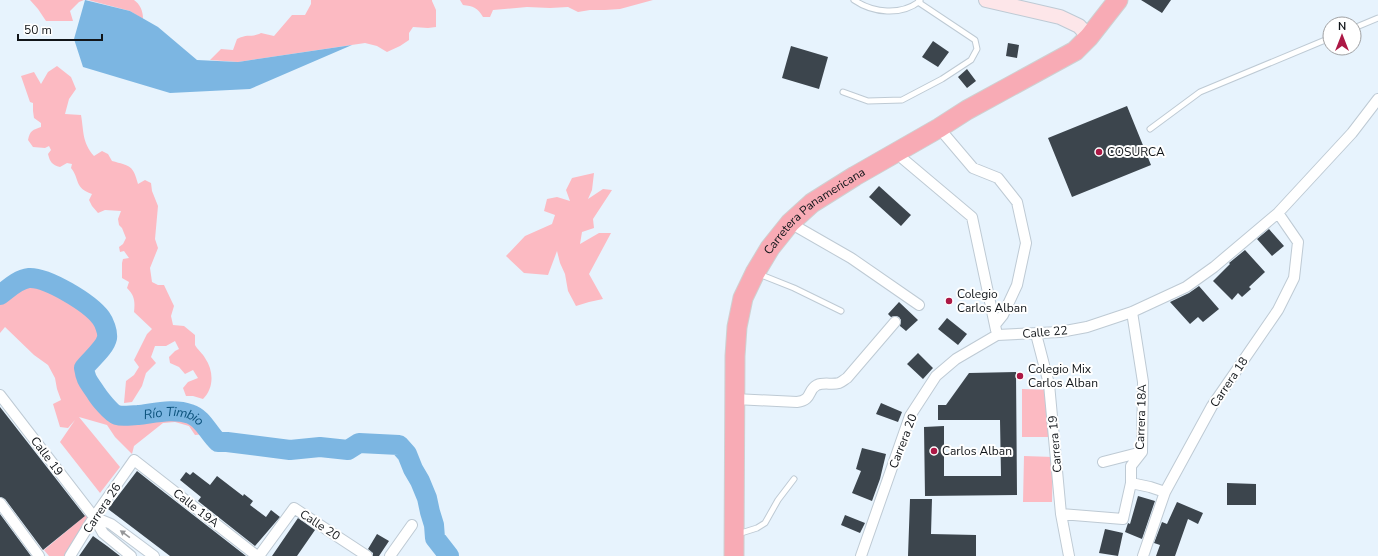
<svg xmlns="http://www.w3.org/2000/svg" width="1378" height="556" viewBox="0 0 1378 556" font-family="'Nunito Sans',sans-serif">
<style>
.green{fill:#fcbac2}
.water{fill:#7cb6e2}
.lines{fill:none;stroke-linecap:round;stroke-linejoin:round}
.river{stroke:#7cb6e2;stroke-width:20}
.building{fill:#3c454d}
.lane-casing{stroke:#becad4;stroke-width:7}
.street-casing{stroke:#becad4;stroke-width:12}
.secondary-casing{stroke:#becad4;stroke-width:16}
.highway-casing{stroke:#cfd0d1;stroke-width:21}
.lane{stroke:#fff;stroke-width:5}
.street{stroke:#fff;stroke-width:10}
.secondary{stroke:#fde6e9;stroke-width:14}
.highway{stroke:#f8abb5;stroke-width:19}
.oneway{fill:#949698}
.poi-dot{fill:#ac1845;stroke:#fff;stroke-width:1.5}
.labels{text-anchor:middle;stroke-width:4;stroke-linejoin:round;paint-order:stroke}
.poi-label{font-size:12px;fill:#111519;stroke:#fff;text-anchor:start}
.street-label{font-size:12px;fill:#111519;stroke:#fff}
.water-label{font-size:13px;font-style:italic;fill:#0d537d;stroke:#fff}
</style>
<rect width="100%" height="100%" fill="#e7f3fd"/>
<path class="green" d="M30,0H84L79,2L70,11L73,21H46L38,9Z
M88,0H134C140,4 143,11 143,19L130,11Z
M311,0H432V1L436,10V27L428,28L413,27L409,33V40L400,46L387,52L377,46L365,43L238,62L210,60L221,49L233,50L237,39C248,33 251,38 261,33L274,36L292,15H305L311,4Z
M460,0H653L620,9L605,10H590L578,12L568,7L550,8L527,7L493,10L490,17H483C478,8 473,6 463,5Z
M57,66L71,77L76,89L69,99L65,114L81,115C84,132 82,142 94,156L102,151L108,154L112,161C130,166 133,165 138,184L145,180L151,183L152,191L158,206L155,239L158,248L150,268L152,282L158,285H164L174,306L171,316L173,325L184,326L195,335C195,338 195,342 195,345C197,349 203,354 205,358C214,371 214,388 203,399L193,396H186L183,388L188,382L198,378L193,370L185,374L179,367L170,363L169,357L175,351L179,349L175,341L166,346H155L151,357L156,363L146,373L142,386L132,402L124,403L126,381L134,375L139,367L134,360L147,334L152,329L134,312C135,302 135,296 127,288L129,282L122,278V263L123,259L129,258L124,251L120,252L119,247L123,244L126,238L122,228L119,225L118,219L121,211L105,210L98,213L92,206L89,200L92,194C74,188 80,179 71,168L72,164L67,163L60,167C52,165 50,162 48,154L51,150L49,146L45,148L33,147L28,140C30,130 33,130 41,127V123L34,118L33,111V103L30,102L21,76L34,72L41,84L48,72Z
M594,173L592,190L588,199L603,189L612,190L593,219L594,228L582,232L580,244L599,233H611L589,274L603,299L589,302L576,306L568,291L565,274L560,263L557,251L548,275L524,273L506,256L525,236L552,224L555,215L544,211L547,199L557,197L570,201L566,190L572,178Z
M28,281L44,283L59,289L98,318L104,333L96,351L85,359L80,367C82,378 87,386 92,395C94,399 96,403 98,406C102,410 117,420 122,421C149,424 190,395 205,434L195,435L189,426L175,422L163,423L134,446L132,454L115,437L107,425L79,417L120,467L100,493L60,442L75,420L68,428L60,427L53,404L61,400L57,389L55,378L48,365L34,355L5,327L0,333V299L8,293L14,286Z
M1022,389L1050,390L1049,437H1022Z
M1024,456L1053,457L1052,502H1023Z
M86,515L89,518L64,556H49L44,550Z"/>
<path class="water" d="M85,0L130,11L158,27L197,60L238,62L352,45L250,89L170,93L83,67L74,39Z"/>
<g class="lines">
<path class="river" id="s1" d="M0,295C8,289 18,279 29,278C47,277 90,303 101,318C104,322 108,332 107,338C105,348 90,360 84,368C86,381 89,382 96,393C99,398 111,413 117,415C123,417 131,415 138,415C155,413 174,408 190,414C203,418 208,433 218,442H227L290,450L320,447L348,450L359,443L399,445L407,454L413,469L420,481L427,498L430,512L434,525L435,538L449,556"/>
</g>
<path class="building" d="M1141,0H1171L1162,13Z
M933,41L949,52L938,67L922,57Z
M1008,43L1019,45L1017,58L1006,56Z
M791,46L828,57L819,89L782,78Z
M967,69L976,81L967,88L958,77Z
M1127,106L1151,165L1072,197L1048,138Z
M879,186L911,215L901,226L869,197Z
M1269,229L1284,246L1272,256L1257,239Z
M1245,250L1265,272L1249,287L1251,289L1242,297L1238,293L1232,300L1213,281L1230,264L1229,263Z
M1199,286L1219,309L1203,322L1198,317L1190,324L1170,302L1189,293Z
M899,302L918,320L906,331L900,326L901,320L899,317L896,316L891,317L888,314Z
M947,318L967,334L958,345L938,329Z
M918,353L933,368L923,379L907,364Z
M1016,372L1017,495L925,496L924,427L944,426V476H1001L1000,420H938V405H946L969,373Z
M881,403L902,412L898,422L876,414Z
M0,407L85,516L43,550L5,499L0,497Z
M862,448L886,454L880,479L872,501L852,493L861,471L856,469Z
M137,471L156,486L246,556H170L120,518L108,509Z
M186,472L190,475L193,472L210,485L217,476L243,496L244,494L253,501L250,505L266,517L271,510L280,517L255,546L198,501L201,497L180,480Z
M1227,483L1256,484V505H1227Z
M1138,496L1155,501L1142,539L1125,532L1128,523L1130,524Z
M910,499H932L931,534L976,535V556H908Z
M1177,502L1203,513L1198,524L1188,519L1175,556H1156L1160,545L1154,543L1162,522L1167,524Z
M0,514L31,556H0Z
M845,515L865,523L860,533L841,525Z
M298,518L315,530L297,556H272Z
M1105,529L1123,533L1118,556L1099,553Z
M377,534L389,541L379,556H373V553L368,549Z
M93,536L107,546L120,556H79Z"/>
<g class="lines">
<g class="lane-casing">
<path id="lane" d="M854,0C873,13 901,16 920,1
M1354,28L1378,18
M843,92L868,101L902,100L942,79L971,60L977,49L975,40L918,2
M1150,129L1200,92L1330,38
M759,274L794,288L841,311
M738,534L757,528L765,523L778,500L794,479"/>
</g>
<g class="street-casing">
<path id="street" d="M939,128L973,168L998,178L1017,202L1026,243L1017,285L1003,315L995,325
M896,153L972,217L996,330
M790,223L851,258L919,305
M1036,334L1049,384L1061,514L1069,556
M0,395L94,517L103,533L131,556
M735,399L797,402C813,400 807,390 817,385C824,382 832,385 839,383C842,382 845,379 847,378L895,322
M1103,462L1142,452
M1131,483L1150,487L1165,492
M0,503L39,556
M1061,514L1123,519L1131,483V466L1142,452L1143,382L1132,312
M94,517L111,524L154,556
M70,556L94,517L134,460L257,556
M259,556L294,508L367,556
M390,556L412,525
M861,556L910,416L936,376L956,359L997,335L1060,332L1087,327L1132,312L1186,287L1214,267L1278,213L1352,133L1378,99
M1143,556L1165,492L1212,406L1278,310L1294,278L1298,242L1278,213"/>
</g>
<g class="secondary-casing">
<path id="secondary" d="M986,0L1060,17L1079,26L1089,37"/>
</g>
<g class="highway-casing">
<g id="highway">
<path id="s2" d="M734,556L735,356L737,327L743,298L755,273L770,248L790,223L812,203L855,176L939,128L967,110L1075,51L1089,37L1118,0"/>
</g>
</g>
<use href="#lane" class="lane"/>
<use href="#street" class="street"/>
<use href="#secondary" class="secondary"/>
<use href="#highway" class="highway"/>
</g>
<defs><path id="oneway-solid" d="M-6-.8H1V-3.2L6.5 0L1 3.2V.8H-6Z"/></defs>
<use class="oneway" href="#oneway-solid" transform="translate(125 534) rotate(-144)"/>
<g class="poi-dot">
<circle cx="1099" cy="152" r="4"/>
<circle cx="949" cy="301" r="4"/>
<circle cx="1020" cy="376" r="4"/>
<circle cx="934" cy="451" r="4"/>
</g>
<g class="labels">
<g class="poi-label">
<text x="1107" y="156">COSURCA</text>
<text x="957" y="298">Colegio<tspan x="957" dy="14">Carlos Alban</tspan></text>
<text x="1028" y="373">Colegio Mix<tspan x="1028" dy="14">Carlos Alban</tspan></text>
<text x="942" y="455">Carlos Alban</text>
</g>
<g class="street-label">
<text dy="4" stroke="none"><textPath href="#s2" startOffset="374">Carretera Panamericana</textPath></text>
<text transform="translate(1045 332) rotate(-5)" y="4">Calle 22</text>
<text transform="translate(1229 382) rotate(-56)" y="4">Carrera 18</text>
<text transform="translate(1141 417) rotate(-88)" y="4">Carrera 18A</text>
<text transform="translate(903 441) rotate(-69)" y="4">Carrera 20</text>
<text transform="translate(1055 444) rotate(-95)" y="4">Carrera 19</text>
<text transform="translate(47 456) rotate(53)" y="4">Calle 19</text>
<text transform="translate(102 508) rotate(-56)" y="4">Carrera 26</text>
<text transform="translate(196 508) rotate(38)" y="4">Calle 19A</text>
<text transform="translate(320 525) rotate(33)" y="4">Calle 20</text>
</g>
<g class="water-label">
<text dy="5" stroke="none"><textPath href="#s1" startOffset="294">Río Timbio</textPath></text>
</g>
</g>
<g transform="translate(1342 36)"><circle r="19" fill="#ffffff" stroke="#a0a1a3"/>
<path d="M0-3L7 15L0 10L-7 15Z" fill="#ac1845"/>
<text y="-6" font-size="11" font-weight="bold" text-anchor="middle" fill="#111519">N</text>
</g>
<path d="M18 34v6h84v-6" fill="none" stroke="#111519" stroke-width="2"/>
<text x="24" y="34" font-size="12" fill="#111519" stroke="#ffffff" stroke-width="3" paint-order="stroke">50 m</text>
</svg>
